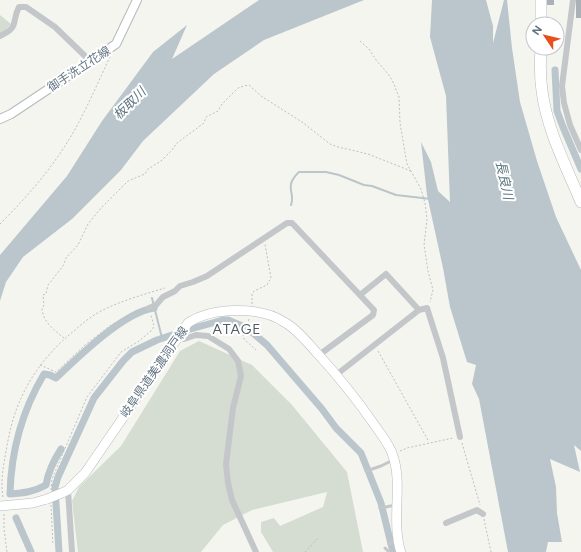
<svg xmlns="http://www.w3.org/2000/svg" width="581" height="552" viewBox="0 0 581 552" font-family="Figtree,'Noto Sans JP',sans-serif">
<style>
.green{fill:#d5dcd1}
.water{fill:#bac6cb}
.lines{fill:none;stroke-linecap:round;stroke-linejoin:round}
.stream{stroke:#bac6cb;stroke-width:2}
.canal{stroke:#bac6cb;stroke-width:7}
.building{fill:#aab2b7}
.secondary-casing{stroke:#b3b9bd;stroke-width:10}
.primary-casing{stroke:#b6babe;stroke-width:10}
.highway-casing{stroke:#b6b9bc;stroke-width:12}
.path{stroke:#bdbfc1;stroke-width:1;stroke-dasharray:2 2;stroke-linecap:butt}
.lane{stroke:#c4c7ca;stroke-width:3}
.street{stroke:#c4c7ca;stroke-width:6}
.secondary{stroke:#fff;stroke-width:8}
.primary{stroke:#fff;stroke-width:9}
.highway{stroke:#fff;stroke-width:11}
.primary-bridge-casing{stroke:#b6babe;stroke-width:10;stroke-linecap:butt}
.primary-bridge{stroke:#fff;stroke-width:9}
.labels{text-anchor:middle;stroke-width:4;stroke-linejoin:round;paint-order:stroke}
.street-label{font-size:12px;fill:#627483;stroke:#fff}
.water-label{font-size:13px;font-style:italic;fill:#5e7680;stroke:#fff}
.quarter-label{font-size:14px;letter-spacing:1px;fill:#505d67;stroke:#fff}
</style>
<rect width="100%" height="100%" fill="#f5f5f0"/>
<path class="green" d="M0,15L11,24L0,36Z
M199,341L252,365L292,405L347,472L363,552H273L261,532V522L274,518L280,526L323,507L327,492L252,510L223,525L201,552H78L72,501L79,487L121,446L180,351Z"/>
<path class="water" d="M259,0H364L264,40L214,74L143,141L121,170L72,219L23,257L6,282L0,301V255L67,176L102,121L153,52L187,25L172,59Z
M432,0H486L493,26V43L504,0H507L512,48L520,102L537,161L556,217L581,270V451L574,445L580,472L550,459L556,487L557,513L562,542H548L546,552H508L479,399L472,384L476,365L467,362L450,307L443,268L427,195L421,142L431,162L438,191L450,202L446,96L430,37Z"/>
<g class="lines">
<path class="stream" d="M291,205C296,193 283,187 299,172H326L339,175L364,185L372,186L396,195L431,199
M152,298L162,338"/>
<path class="canal" d="M555,70L557,111L563,127L581,169
M61,449C54,460 48,472 46,485C34,492 23,493 10,494C11,452 22,411 44,374L50,375L56,378C78,357 124,312 154,308
M16,518L31,552
M59,552L55,487L58,477L94,398L123,361L132,352L157,340L187,330L223,320H228L247,328L267,345L322,409L336,428L361,453L381,503L393,552"/>
</g>
<path class="building" d="M545,0H554V5H544Z
M576,0H581V18H576Z"/>
<g class="lines">
<g class="secondary-casing">
<path id="secondary" d="M0,119L11,114L116,44L137,0"/>
</g>
<g class="primary-casing">
<path id="primary" d="M62,493L68,490L85,473L188,323C212,307 260,306 284,322C297,329 307,342 317,353C339,377 358,401 376,427C382,436 390,445 393,456C401,479 395,507 397,531C398,539 398,545 401,552
M0,506L33,503L47,499"/>
</g>
<g class="highway-casing">
<path id="highway" d="M541,0V24
M541,48C540,63 540,77 542,91C547,130 566,166 581,202"/>
</g>
<path class="path" d="M360,41L369,49L376,60L389,75L393,82L399,97L400,123L407,164L421,189L425,203L427,219L424,245L428,271L433,290L430,302
M0,224C31,193 60,159 80,120C91,99 100,78 110,57
M252,304V294L254,291L267,285L271,278L265,244
M249,319L243,336L244,339L256,350
M64,338C55,331 43,322 42,309L44,305L43,295L46,294L48,285L63,266L66,258L78,245L88,224L101,208L128,181L145,174L148,169L161,161L172,150L177,143L204,123L206,117L218,111L222,104L238,88L244,86L249,85L261,96L302,122L330,144L338,147L368,154L411,171
M378,351L429,442
M40,365L56,372L85,345L111,325L142,309
M462,443L480,505
M400,451L407,448L453,438
M51,490L52,479L87,397L121,352L139,341L152,330L154,326L151,315
M3,497C0,480 4,463 7,446C15,397 37,361 75,330C84,322 94,314 105,309C124,300 145,294 165,288
M51,505L53,545
M4,514V529L7,552
M484,519L491,552
M305,552L319,537"/>
<path class="lane" d="M366,471L381,466L393,460
M380,508L396,505
M389,544L397,541
M385,548L389,552"/>
<path class="street" d="M573,0L562,86L564,103L570,125L581,150
M0,36C20,27 11,22 19,7H26L55,27L85,56L89,62
M149,308L156,305L163,297L175,291L180,286L193,282L207,276L287,223H292L374,310L373,315L319,355
M419,310L427,308L443,358L460,437
M176,338L184,339L196,335L208,336L229,349L238,361L241,376L233,408L226,464L228,483L232,500L256,552
M336,375L419,310L386,274L360,295
M68,490L72,552
M446,523L477,510L483,514"/>
<use href="#secondary" class="secondary"/>
<use href="#primary" class="primary"/>
<use href="#highway" class="highway"/>
<g class="primary-bridge-casing">
<path id="primary-bridge" d="M47,499L62,493"/>
</g>
<use href="#primary-bridge" class="primary-bridge"/>
</g>
<g class="labels">
<g class="street-label">
<text transform="translate(79 69) rotate(-33)" y="4">御手洗立花線</text>
<text transform="translate(154 372) rotate(-55)" y="4">岐阜県道美濃洞戸線</text>
</g>
<g class="water-label">
<text transform="translate(129 103) rotate(-45)" y="5">板取川</text>
<text transform="translate(505 180) rotate(78)" y="5">長良川</text>
</g>
<g class="quarter-label">
<text x="237" y="334">ATAGE</text>
</g>
</g>
<g transform="translate(545 36) rotate(305)"><circle r="19" fill="#ffffff" stroke="#c0c7cd"/>
<path d="M0-3L7 15L0 10L-7 15Z" fill="#e94f1c"/>
<text y="-6" font-size="11" font-weight="bold" text-anchor="middle" fill="#627483">N</text>
</g>
</svg>
